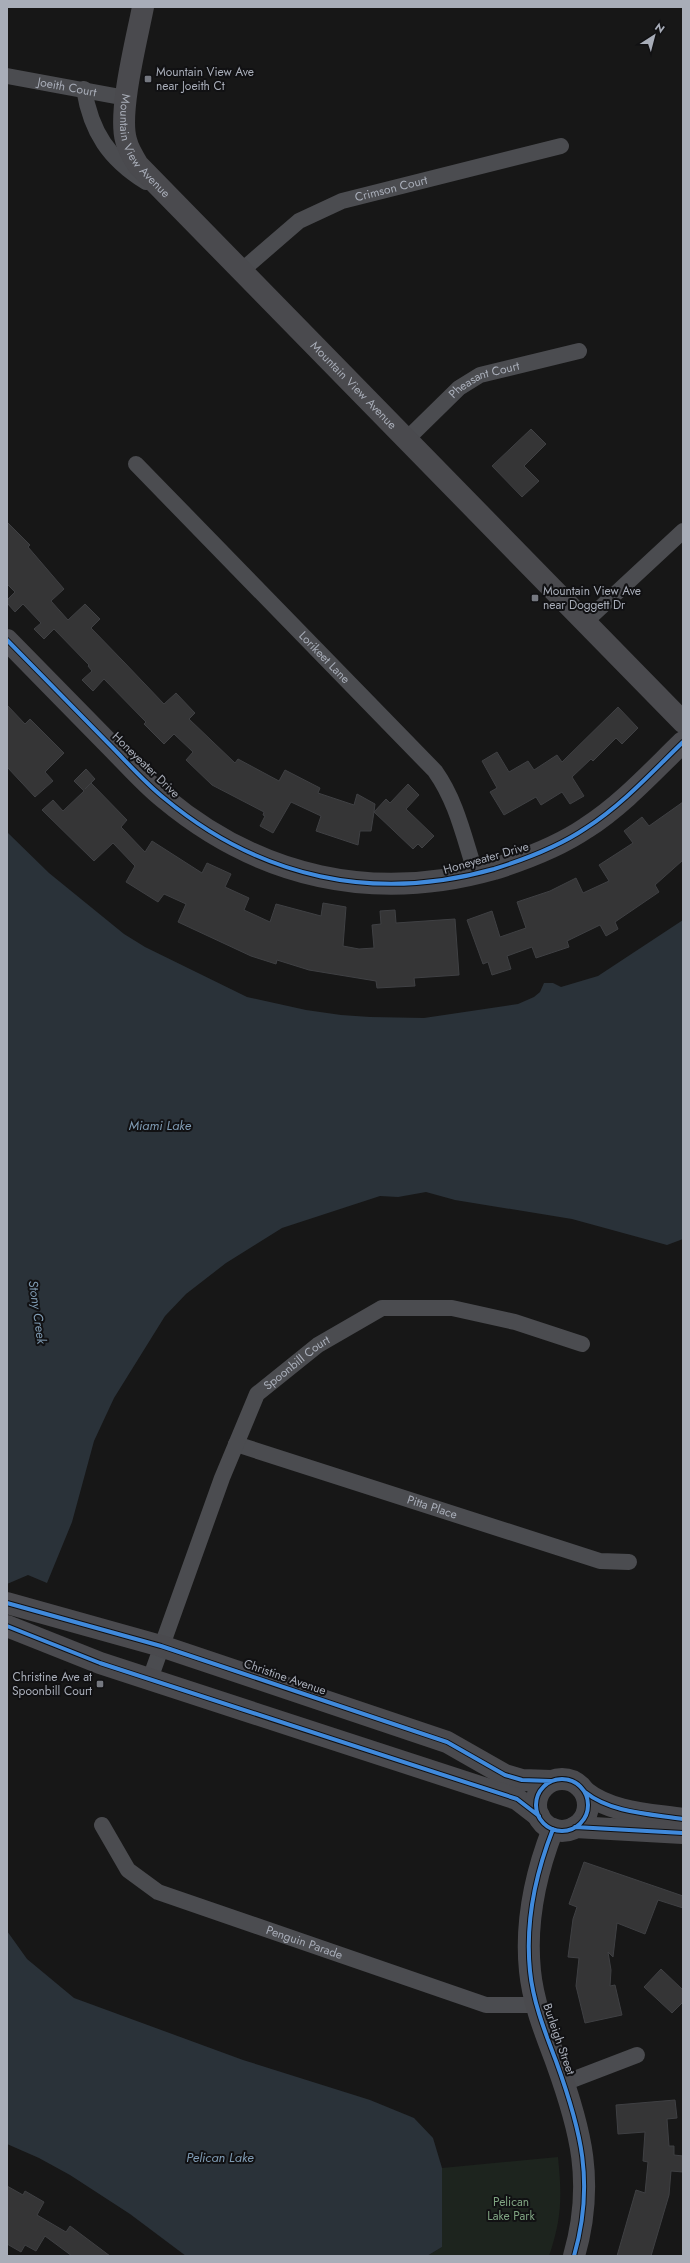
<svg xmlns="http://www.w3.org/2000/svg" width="690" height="2263" viewBox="0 0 690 2263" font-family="Jost,sans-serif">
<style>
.green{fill:#1d241e}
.water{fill:#2a3239}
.building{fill:#353536;stroke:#3f4043}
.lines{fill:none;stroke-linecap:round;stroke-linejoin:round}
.street{stroke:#4b4c50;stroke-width:16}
.secondary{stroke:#4a4a4e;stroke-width:22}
.cycleway-casing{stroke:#111113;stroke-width:6}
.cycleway{stroke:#408adc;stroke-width:4}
.poi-dot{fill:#757880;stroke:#111113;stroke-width:1.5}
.labels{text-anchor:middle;stroke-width:4;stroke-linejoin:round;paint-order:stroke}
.poi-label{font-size:12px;fill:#a8adb8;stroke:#111113;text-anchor:start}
.street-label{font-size:12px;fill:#a8adb8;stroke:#111113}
.park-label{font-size:12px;fill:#7fa381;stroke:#111113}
.water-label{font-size:13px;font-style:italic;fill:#7f9bb3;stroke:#111113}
</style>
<rect width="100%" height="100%" fill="#171717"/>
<path class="green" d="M558,2157C562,2196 562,2218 549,2256H427L442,2247V2168Z"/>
<path class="water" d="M7,832L49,873L124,934L145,947L247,997L306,1010L341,1015L370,1017L424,1018L518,1004L534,997L540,992L544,983H553L561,987L598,976L683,920V1239L667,1245L572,1219L455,1200L426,1192L398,1197L380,1196L282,1228L226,1263L186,1294L165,1316L114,1398L94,1441L72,1522L47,1583L28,1575L7,1584Z
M7,1931L27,1959L74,1998L243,2060L370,2100L414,2118L433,2138L442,2168V2247L427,2256H186L130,2214L70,2175L39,2158L7,2144Z"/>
<path class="building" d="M531,429L546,444L524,466L539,481L522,497L492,466Z
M7,522L30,545L28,547L64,589L51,601L68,620L85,604L100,619L91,628L123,661L164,704L176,693L195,713L189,719L235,763L238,759L279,781L285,770L320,788L318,793L354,805L357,794L375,804L374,812L386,799L390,803L408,784L419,795L406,809L434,836L422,848L418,844L413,849L374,812L371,831H360L358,845L316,831L321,816L291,802L273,833L260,826L265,816L263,815L264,812L212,785L186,760L193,752L174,734L164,744L144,724L146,722L104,679L93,691L82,680L92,671L88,666L89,665L54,629L44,639L34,629L41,623L23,604L15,612L7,603V600L15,592L7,584Z
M7,705L25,724L30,719L64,753L45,772L53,781L35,797L7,767Z
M618,707L638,728L622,744L616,738L593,761L591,759L572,777L584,796L570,804L562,792L541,805L536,797L504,815L490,792L497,788L482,761L497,752L509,772L528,761L534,770L557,755L562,762Z
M86,769L95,779L85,789L91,783L127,820L121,827L145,852L152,841L202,873L207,863L231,874L225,887L249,898L244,910L270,922L276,904L321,916L323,903L346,907L343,946L359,949L374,948L372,925L381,924L380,911L395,910L396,923L455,919L459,975L414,978L415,986L377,988L376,981L309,970L277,960L276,964L251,956L178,922L186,904L164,894L158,902L126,882L135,866L113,843L94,861L42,810L53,800L63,811L84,791L74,781Z
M683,802V860L655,885L659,892L615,922L618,929L606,936L600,925L567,941L569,947L536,958L532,947L507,956L511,969L492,975L488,962L483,964L467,920L492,911L500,937L526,928L517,902L550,891L576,878L583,893L609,881L599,865L633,843L624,831L642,817L649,826Z
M584,1862L683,1896V1908L658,1900L645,1934L617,1923L613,1957L608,1952L611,1970L610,1986L615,1985L622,2015L585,2023L576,1986L579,1958L568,1957L573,1919L577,1907L569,1904Z
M661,1969L683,1990V2002L672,2013L644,1987Z
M675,2100L677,2118L667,2119L669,2146H674V2155L683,2156V2172L671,2171L669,2195L651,2256H617L636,2190L645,2193L648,2162L643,2161L645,2132L618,2134L616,2105Z
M7,2186L23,2195L25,2191L44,2202L37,2215L66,2232L70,2226L110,2256H72L45,2236L36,2251L25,2245L21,2252L7,2244Z"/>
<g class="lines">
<g class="street">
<path id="s1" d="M7,76L126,98"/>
<path d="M84,89C91,132 109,159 146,182"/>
<path id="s2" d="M240,272L299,221L342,201L561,146"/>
<path id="s3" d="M406,440L459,388L480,375L579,351"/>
<path id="s4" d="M136,464L435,771C457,802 464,838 476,874"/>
<path d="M585,622L683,531"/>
<path id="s5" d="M236,1444L600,1561L629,1562"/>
<path id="s6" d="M150,1679L222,1478L257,1394L318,1345L382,1308H452L515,1322L582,1344"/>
<path id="s7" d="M102,1825L128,1870L158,1892L486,2005H537"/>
<path d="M564,2083L637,2055"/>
</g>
<g class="secondary">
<path id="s8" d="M143,7C137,38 118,112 126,140C128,149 133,157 138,165L683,722"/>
<path d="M7,640C41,675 75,709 109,744C127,762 144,782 164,798C260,878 374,903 494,869C526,859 558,847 586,828C622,805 652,772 683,742"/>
<path d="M7,1603L161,1646L447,1742L505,1775L522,1780L551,1781"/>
<path d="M7,1626L100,1663L517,1799L539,1816"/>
<circle cx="562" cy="1805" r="26"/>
<path d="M585,1792C611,1813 651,1814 683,1819"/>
<path d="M575,1827L683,1833"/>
<path d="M553,1829C535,1875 525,1922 530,1971C533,2002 545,2032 556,2061C581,2130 595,2183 574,2256"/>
</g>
<g class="cycleway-casing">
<path id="cycleway" d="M7,640C41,675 75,709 109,744C127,762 144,782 164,798C260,878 374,903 494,869C526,859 558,847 586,828C622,805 652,772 683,742
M7,1603L161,1646L447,1742L505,1775L522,1780L551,1781
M7,1626L100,1663L517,1799L539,1816
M536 1805a26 26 0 1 1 52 0a26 26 0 1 1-52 0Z
M585,1792C611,1813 651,1814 683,1819
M575,1827L683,1833
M553,1829C535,1875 525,1922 530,1971C533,2002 545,2032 556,2061C581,2130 595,2183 574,2256"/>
</g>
<use href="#cycleway" class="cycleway"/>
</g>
<g class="poi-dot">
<rect x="144" y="75" width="8" height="8" rx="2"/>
<rect x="531" y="594" width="8" height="8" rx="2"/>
<rect x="96" y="1680" width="8" height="8" rx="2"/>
</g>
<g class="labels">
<g class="poi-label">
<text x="156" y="76">Mountain View Ave<tspan x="156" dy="14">near Joeith Ct</tspan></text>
<text x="543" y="595">Mountain View Ave<tspan x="543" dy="14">near Doggett Dr</tspan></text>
<text x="92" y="1681" text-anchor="end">Christine Ave at<tspan x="92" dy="14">Spoonbill Court</tspan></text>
</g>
<g class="street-label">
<text dy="4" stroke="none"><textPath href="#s1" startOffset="61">Joeith Court</textPath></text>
<text dy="4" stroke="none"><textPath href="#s8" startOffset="147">Mountain View Avenue</textPath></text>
<text dy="4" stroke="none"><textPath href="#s2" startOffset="176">Crimson Court</textPath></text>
<text dy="4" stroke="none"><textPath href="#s3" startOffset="101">Pheasant Court</textPath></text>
<text dy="4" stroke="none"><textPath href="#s8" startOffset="471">Mountain View Avenue</textPath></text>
<text dy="4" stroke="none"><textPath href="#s4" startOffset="270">Lorikeet Lane</textPath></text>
<text transform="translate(146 765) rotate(44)" y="4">Honeyeater Drive</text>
<text transform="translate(486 858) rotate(-16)" y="4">Honeyeater Drive</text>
<text dy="4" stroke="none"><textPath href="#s6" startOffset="355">Spoonbill Court</textPath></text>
<text dy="4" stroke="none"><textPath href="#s5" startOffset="206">Pitta Place</textPath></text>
<text transform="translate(285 1677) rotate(19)" y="4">Christine Avenue</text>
<text dy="4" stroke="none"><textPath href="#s7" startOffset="244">Penguin Parade</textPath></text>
<text transform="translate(559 2039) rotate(71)" y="4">Burleigh Street</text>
</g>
<g class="park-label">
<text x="511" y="2206">Pelican<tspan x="511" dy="14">Lake Park</tspan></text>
</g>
<g class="water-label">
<text x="160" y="1130">Miami Lake</text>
<text transform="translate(38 1312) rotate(82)" y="5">Stony Creek</text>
<text x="220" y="2162">Pelican Lake</text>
</g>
</g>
<rect width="690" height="2263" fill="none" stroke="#a8adb8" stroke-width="16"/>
<g transform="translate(654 36) rotate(36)" stroke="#111113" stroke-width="3" paint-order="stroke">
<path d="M0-3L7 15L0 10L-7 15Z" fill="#a8adb8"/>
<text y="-6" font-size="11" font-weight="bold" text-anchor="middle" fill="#a8adb8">N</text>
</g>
</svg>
